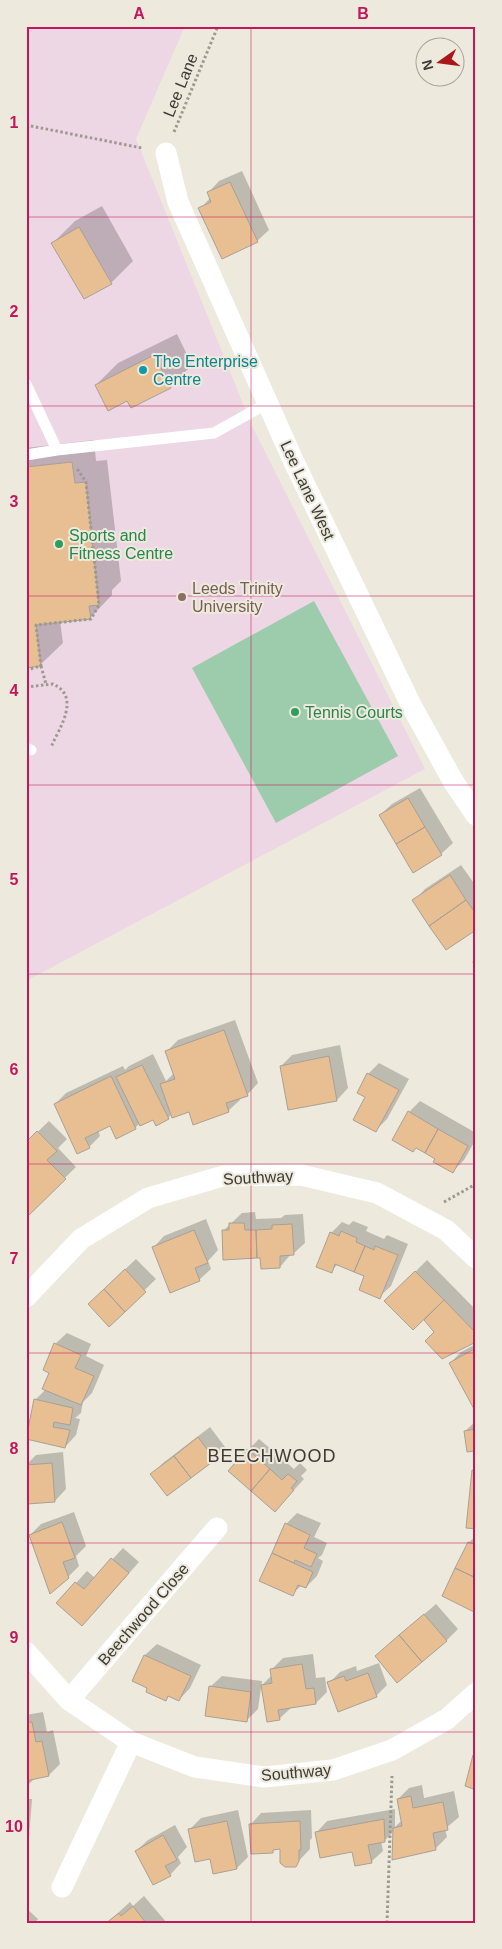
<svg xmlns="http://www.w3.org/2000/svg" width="502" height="1949" viewBox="0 0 502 1949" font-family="Helvetica,sans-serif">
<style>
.education{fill:#eed7e4}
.green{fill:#9dccac}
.shadow{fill:#0003}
.building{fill:#e8bf92;stroke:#a9a096}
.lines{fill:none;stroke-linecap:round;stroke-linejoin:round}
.path{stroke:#9c9a90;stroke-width:3;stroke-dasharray:2.5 2.5;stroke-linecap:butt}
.service{stroke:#fff;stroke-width:11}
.minor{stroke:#fff;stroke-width:21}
.grid{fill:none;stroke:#c2185b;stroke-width:1;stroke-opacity:0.55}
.culture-dot{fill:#0f9aa8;stroke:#ede9dc;stroke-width:2}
.leisure-dot{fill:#2e9e5b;stroke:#ede9dc;stroke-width:2}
.education-dot{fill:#8d6e63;stroke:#ede9dc;stroke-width:2}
.labels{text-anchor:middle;stroke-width:4;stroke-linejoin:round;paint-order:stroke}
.street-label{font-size:16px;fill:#3c3b36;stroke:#ede9dc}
.culture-label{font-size:16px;fill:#0d838f;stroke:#ede9dc;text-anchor:start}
.leisure-label{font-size:16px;fill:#27864d;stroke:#ede9dc;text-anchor:start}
.education-label{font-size:16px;fill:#785e54;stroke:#ede9dc;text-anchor:start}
.neighbourhood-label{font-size:18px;letter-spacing:1px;fill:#3c3b36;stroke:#ede9dc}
.neatline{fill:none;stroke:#c2185b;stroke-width:2}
.grid-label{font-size:16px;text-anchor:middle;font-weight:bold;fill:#c2185b}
</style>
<rect width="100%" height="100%" fill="#ede9dc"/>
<path class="education" d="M26,26H185L136,139L252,426L425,769L26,981Z"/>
<path class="green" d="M314,601L398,756L276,823L192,668Z"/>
<path class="shadow" d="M242,171L269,230L257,241L200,209L210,198L208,193L219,181Z
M102,206L133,261L111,283L53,243L75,221Z
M177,334L192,365L170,387L128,400L96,385L118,363Z
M94,440L96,461L107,460L121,581L112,590V595L90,618L60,621L63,643L40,665L26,667V448Z
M420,788L453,843L441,854L380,815L392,804Z
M461,865L476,886V929L414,901L425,889Z
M476,958V968L472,962Z
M235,1020L258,1083L247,1095L239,1097L240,1100L228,1111L190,1110L172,1114L168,1118H153L140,1123L135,1128L116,1137L110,1124L98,1130L100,1136L89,1147L55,1104L66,1093L123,1066L125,1070L129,1066L153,1054L166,1081L173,1074L167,1051L178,1040Z
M340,1045L348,1088L337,1100L289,1109L281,1066L292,1055Z
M379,1063L409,1079L387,1119L376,1130L367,1097L368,1074Z
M420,1101L476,1133V1139L464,1160L452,1172L436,1158L409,1112Z
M49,1121L67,1139L58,1148L76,1167L26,1216V1143Z
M255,1212L256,1219L281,1218L285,1215L303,1214L305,1243L293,1254H291L280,1267L261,1257L223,1231L242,1213Z
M206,1219L218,1250L208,1261L211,1269L199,1280L153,1248L164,1236Z
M353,1221L368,1227L366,1231L384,1239L387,1235L408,1244L391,1286L379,1297L366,1276L338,1264L331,1271V1233L342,1222L349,1225Z
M136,1259L156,1279L109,1325L100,1293Z
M427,1260L476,1310V1340L436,1332L424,1318L386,1301Z
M67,1333L91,1344L86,1356L104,1365L92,1393L83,1402L81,1413L75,1418L80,1419L76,1435L65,1447L35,1400L46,1389L55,1344Z
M476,1344V1407L450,1363L461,1352Z
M476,1421V1456L475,1450L465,1431Z
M210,1427L225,1447L214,1459L167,1494L152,1474L163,1463Z
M259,1439L294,1469L300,1463L307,1470L301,1476L304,1479L275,1511L248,1450Z
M63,1452L66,1489L55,1501L28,1503L26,1465L36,1455Z
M74,1512L86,1546L76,1556L79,1566L68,1577L30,1535L41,1524Z
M297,1513L321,1523L314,1537L327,1543L322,1555L318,1558L323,1561L317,1576L306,1587L302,1585L292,1594L261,1580L286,1524Z
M476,1536V1608L443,1595L469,1542Z
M123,1548L139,1562L94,1613L58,1603L87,1571L95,1578Z
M436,1604L458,1629L446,1641L376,1656Z
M157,1644L201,1665L190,1688L179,1700L170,1695L165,1699L149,1687L134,1680L145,1655Z
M313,1654L316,1678L325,1677L327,1692L316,1703L291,1708L279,1719L262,1685L272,1675V1669L283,1658Z
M379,1663L387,1685L376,1696L329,1683L340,1672L356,1666L357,1671Z
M222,1676L262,1681L258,1709L247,1720L210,1687Z
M43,1712L47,1732L53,1730L60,1764L49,1775L35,1778L26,1787V1715Z
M422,1785L424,1798L454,1791L459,1817L445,1829L447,1837L435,1849L394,1831L384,1841H381L383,1851L371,1862L316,1833L327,1821L395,1809V1827L402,1820L398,1799L409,1788Z
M26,1799H32L29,1837L26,1840Z
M238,1810L248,1857L237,1868L211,1858L190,1829L201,1818Z
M311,1810L312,1838L310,1840V1849L295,1865L281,1848H275L272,1851L250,1825L261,1813Z
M175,1825L187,1847L178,1857L181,1863L170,1875L136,1851L148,1840Z
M144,1896L167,1923H107L130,1902L133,1906Z
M26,1908L38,1919L35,1923H26Z"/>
<path class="building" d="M230,182L258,242L222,259L198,208L211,202L207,192Z
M79,227L112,284L84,299L51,243Z
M154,355L171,388L131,408L127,401L108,411L95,385Z
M72,462L75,483L86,482L99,605L89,606L91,619L36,625L41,666L26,668V467Z
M408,798L425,827L396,844L379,815Z
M425,827L442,855L413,873L396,844Z
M450,875L466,900L429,926L412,900Z
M466,900L476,914V930L446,950L429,926Z
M224,1030L248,1096L226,1103L229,1112L193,1125L189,1112L172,1118L160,1084L175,1079L165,1051Z
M329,1056L337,1101L288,1110L280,1066Z
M142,1065L169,1119L156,1126L153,1120L140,1126L116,1077Z
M367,1073L399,1090L376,1132L353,1120L365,1097L357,1093Z
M111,1076L136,1129L116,1139L110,1126L85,1138L90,1148L77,1154L54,1104Z
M408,1111L438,1129L425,1153L416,1148L413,1152L392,1140Z
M438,1129L468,1146L453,1173L433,1162L435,1159L425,1153Z
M37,1131L57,1151L47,1160L66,1179L26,1218V1142Z
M229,1223H244L245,1230H256L257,1258L223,1260L222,1230H229Z
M292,1224L294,1255L280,1256V1268L261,1269L260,1258H257L256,1230L272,1229V1225Z
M194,1230L208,1263L195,1268L200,1281L170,1293L152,1247Z
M341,1231L357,1238L356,1242L365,1246L354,1272L335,1264L332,1273L316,1267L330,1232L339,1236Z
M365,1246L374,1250L375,1246L398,1255L380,1299L359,1290L364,1276L354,1272Z
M125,1269L146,1292L125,1312L104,1289Z
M415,1271L444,1300L413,1330L384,1301Z
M104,1289L125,1312L109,1327L88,1304Z
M444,1300L476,1333V1342L442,1359L425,1341L434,1332L424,1320Z
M54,1343L81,1355L75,1368L94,1376L81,1405L42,1389L49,1373L43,1370Z
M476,1348V1408L474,1409L449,1363Z
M34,1399L73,1408L70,1425L54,1422L53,1427L70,1430L65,1448L26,1439Z
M476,1429V1465L474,1451L467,1452L464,1431Z
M198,1437L215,1460L191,1478L174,1456Z
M247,1449L270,1469L251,1491L228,1471Z
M174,1456L191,1478L167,1496L150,1474Z
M52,1463L55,1502L27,1504L26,1465Z
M270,1469L282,1480L288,1474L297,1481L291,1488L294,1490L275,1512L251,1491Z
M472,1470L476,1471V1529L466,1528Z
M62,1522L75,1558L63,1562L69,1578L50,1594L29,1535Z
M285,1523L310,1535L304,1548L317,1554L311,1567L295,1560L294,1563L272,1553Z
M468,1542L476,1545V1578L455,1568Z
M272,1553L313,1572L306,1588L298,1585L293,1596L259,1581Z
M111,1558L129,1573L82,1626L56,1603L75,1582L84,1589Z
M455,1568L476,1578V1608L474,1612L442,1596Z
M424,1614L447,1641L422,1662L399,1635Z
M399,1635L422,1662L397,1683L375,1656Z
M144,1655L191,1676L179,1701L168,1696L166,1701L146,1692L147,1688L132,1681Z
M302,1664L306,1689L314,1688L316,1704L278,1710L280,1720L267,1722L261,1685L272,1683L270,1669Z
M368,1673L377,1697L338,1712L327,1682L344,1676L346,1681Z
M209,1686L251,1692L247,1722L205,1716Z
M32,1722L36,1742L42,1741L49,1776L26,1781V1723Z
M473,1755L476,1756V1790L465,1786Z
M411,1796L413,1808L443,1802L448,1830L433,1833L436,1850L392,1860L393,1828L402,1826L397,1799Z
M384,1819L385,1842L368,1845L372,1863L355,1866L352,1852L320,1858L315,1832Z
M227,1821L237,1869L213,1874L210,1859L195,1862L188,1829Z
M300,1821L301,1850H299V1861L296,1867H285L280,1863V1849L273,1850V1853L251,1854L249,1824Z
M163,1835L177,1860L165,1866L171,1876L153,1885L135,1851Z
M133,1906L146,1923H106L119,1913L121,1916Z"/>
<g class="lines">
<path class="path" d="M26,125L142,148
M174,132L218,26
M41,666L46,684
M26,670L41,666L36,625L91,619L99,605L86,482L76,467
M26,687L53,684C81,697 60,727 51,747
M444,1202L476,1184
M387,1923L392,1776"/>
<path class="service" d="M26,384L57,450L214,433L268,403
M26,455L57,450
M26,748L31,750"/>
<path class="minor" d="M166,153L178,202L293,460L411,705L453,781L476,815
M26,1297L81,1239L148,1198L223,1176L301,1175L377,1193L446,1230L476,1258
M26,1652L69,1700L131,1742L195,1767L264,1777L333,1770L392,1750L447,1719L476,1693
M69,1700L217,1528
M62,1887L131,1742"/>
</g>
<path class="grid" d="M251,26V1923M26,217H476M26,406H476M26,596H476M26,785H476M26,974H476M26,1164H476M26,1353H476M26,1543H476M26,1732H476"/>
<circle class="culture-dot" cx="143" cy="370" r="5"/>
<g class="leisure-dot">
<circle cx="59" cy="544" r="5"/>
<circle cx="295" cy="712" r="5"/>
</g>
<circle class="education-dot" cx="182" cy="597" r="5"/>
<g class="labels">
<g class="street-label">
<text transform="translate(180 85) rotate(-68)" y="6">Lee Lane</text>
<text transform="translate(308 490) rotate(65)" y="6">Lee Lane West</text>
<text transform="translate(258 1177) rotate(-3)" y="6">Southway</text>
<text transform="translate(143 1614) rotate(-49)" y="6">Beechwood Close</text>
<text transform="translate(296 1772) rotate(-5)" y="6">Southway</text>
</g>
<g class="culture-label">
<text x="153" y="367">The Enterprise<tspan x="153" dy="18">Centre</tspan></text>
</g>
<g class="leisure-label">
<text x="69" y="541">Sports and<tspan x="69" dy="18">Fitness Centre</tspan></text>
<text x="305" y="718">Tennis Courts</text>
</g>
<g class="education-label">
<text x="192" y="594">Leeds Trinity<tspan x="192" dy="18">University</tspan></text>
</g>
<g class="neighbourhood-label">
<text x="272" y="1462">BEECHWOOD</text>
</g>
</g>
<rect width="502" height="1949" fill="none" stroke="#ede9dc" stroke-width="55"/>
<g transform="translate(440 62) rotate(256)"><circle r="24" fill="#ede9dc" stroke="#a6a39a"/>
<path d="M0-4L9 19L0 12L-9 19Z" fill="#aa1719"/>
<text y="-8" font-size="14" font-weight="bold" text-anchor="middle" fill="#3c3b36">N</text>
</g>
<rect x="28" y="28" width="446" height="1894" class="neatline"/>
<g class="grid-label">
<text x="139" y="19">A</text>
<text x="363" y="19">B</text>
<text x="14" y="128">1</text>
<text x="14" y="317">2</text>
<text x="14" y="507">3</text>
<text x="14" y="696">4</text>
<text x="14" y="885">5</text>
<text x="14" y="1075">6</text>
<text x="14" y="1264">7</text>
<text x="14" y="1454">8</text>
<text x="14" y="1643">9</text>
<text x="14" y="1832">10</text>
</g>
</svg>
